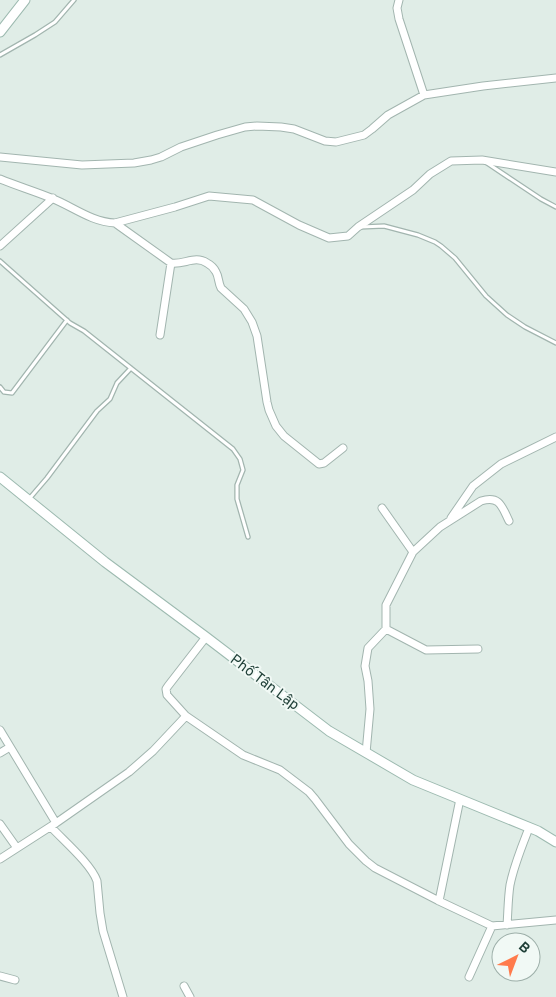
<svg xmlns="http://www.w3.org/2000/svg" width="556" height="997" viewBox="0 0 556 997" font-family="Overpass,sans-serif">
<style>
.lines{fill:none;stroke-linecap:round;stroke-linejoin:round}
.lane-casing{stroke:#a2b5af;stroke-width:5.5}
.street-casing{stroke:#a2b5af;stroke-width:9}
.secondary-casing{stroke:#9dbab0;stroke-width:11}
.lane{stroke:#fff;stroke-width:3}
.street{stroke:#fff;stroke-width:7}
.secondary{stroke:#fff;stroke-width:9}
.labels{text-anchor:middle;stroke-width:4;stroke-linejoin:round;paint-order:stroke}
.street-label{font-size:15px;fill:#1f3f37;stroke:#f1f9f5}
</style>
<rect width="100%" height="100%" fill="#e0ede7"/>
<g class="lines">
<g class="lane-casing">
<path id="lane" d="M0,55L35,35L55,22L74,0
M487,163L541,199L556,207
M361,227L384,226L418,235L435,242L441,246L455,258L486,296L507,315L525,327L556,343
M0,261L70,323L84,331L233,449L240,459L243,470L237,485V499L248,537
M0,387L4,392L12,393L67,320
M29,499L47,478L97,411L110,399L117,383L131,368"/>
</g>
<g class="street-casing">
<path id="street" d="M399,0L397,8L399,19L424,95
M0,157L82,165L134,163L151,160L161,157L181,147L217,135L245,127L257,126L281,127L294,129L325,141L336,142L364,135L372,129L388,115L424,95L483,86L556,78
M0,179C17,186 34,191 51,198C72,206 91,222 115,223L175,207L209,196L253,200L299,225L329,238L348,236L358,227L413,190L430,174L451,161L482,160L556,172
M115,223L171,263C184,265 195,255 207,263C211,265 214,268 216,272C219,277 218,282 221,288L244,309L252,322L257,336L267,402L269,410L276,426L284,436L319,464L324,463L343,448
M0,246L53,198
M160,335L171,263
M382,508L413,552
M451,518L473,486L501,464L556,437
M386,629L426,650L478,649
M206,637L168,686L166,689L167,695L186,716L243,755L280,770L309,792L315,799L349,844L366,861L375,868L439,901L492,926L556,920
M0,730L56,823
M0,753L10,747
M366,753L370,709L368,681L365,666L368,648L386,629V605L413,552L440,527L481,501C500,495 502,507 509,521
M0,824L17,848
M51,827C64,841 91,864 97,881L100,913L103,931L123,997
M0,859L56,823L129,772L153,751L186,716
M439,901L460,799
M507,925C508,912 508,898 510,885C514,865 522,846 529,828
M0,976L15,980
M469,977L492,926
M184,986L190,997"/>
</g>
<g class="secondary-casing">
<path id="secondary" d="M0,32L25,0
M0,477L105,562L206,637L329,731L413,780L538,831L556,842"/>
</g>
<use href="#lane" class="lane"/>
<use href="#street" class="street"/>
<use href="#secondary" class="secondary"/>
</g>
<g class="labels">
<g class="street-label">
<text transform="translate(265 682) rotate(37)" y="5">Phố Tân Lập</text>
</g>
</g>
<g transform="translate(516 957) rotate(42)"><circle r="24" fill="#f1f9f5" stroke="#9dafa9"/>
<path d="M0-4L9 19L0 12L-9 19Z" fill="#ff7b4c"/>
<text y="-8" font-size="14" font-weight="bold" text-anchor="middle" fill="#1f3f37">B</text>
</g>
</svg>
